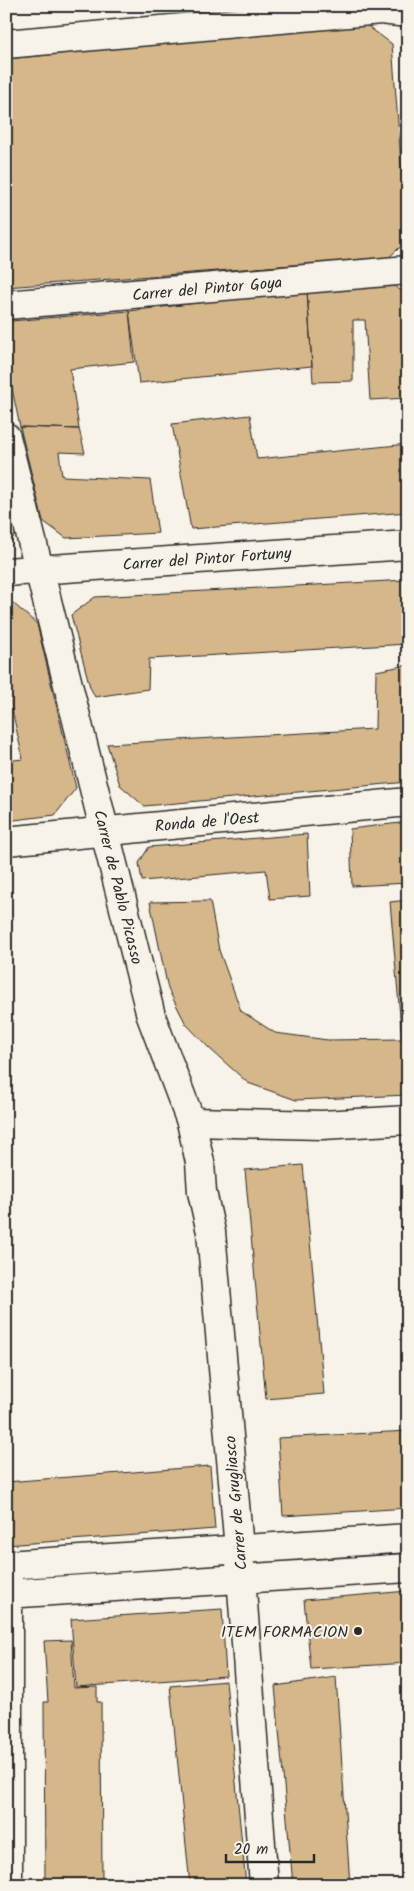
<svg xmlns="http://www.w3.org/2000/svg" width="414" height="1891" viewBox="0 0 414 1891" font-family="Kalam,sans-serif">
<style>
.building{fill:#d6b78a;stroke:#2b2b2b}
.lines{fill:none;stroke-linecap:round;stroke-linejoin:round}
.street-casing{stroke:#2b2b2b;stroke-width:31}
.street{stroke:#f7f3e8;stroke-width:28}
.poi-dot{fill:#2b2b2b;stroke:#f7f3e8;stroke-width:2}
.labels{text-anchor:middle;stroke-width:4;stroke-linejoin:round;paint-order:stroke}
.street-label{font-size:16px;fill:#2b2b2b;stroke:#f7f3e8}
.poi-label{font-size:16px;fill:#2b2b2b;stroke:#f7f3e8;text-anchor:end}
</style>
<rect width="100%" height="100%" fill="#f7f3e8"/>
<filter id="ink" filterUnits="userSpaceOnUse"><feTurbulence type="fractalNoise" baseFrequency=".02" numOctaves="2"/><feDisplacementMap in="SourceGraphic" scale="10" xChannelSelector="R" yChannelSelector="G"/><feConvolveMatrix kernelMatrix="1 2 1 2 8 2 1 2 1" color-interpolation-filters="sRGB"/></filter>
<g filter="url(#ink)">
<path class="building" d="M365,24L392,44L407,241L388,258L6,287V59Z
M394,286L408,295V398L370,400L365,320H353V381L313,382L307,290Z
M307,290L312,366L139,383L129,311Z
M129,311L134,362L70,369L79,429L20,427L6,360V328L11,321Z
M250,415L257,459L408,444V512L191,529L172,424Z
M20,427L79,429L85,453L59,452L62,476L150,480L158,533L66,538L43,521Z
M6,463L19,530L9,543H6Z
M407,580L408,644L149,659L148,689L95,697L90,687L71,615L95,597Z
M6,603H13L37,624L76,788L55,815L6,821V761L23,759L6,683Z
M408,665V782L144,806L120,785L107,744L375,729L376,671Z
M408,822V883L352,886L350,829Z
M307,834L310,896L270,899L266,870L142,881L139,863L149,847Z
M408,900V1095L296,1100L248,1083L210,1049L186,1024L168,989L150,902L210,901L219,950L241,1011L275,1033L328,1040L402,1039L390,902Z
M303,1165L324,1394L266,1399L245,1170Z
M408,1431V1508L283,1516L278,1438Z
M210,1466L215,1529L6,1545V1482Z
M408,1591V1663L311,1669L304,1600Z
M222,1609L226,1676L76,1687L71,1619Z
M71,1640L74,1688L97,1687V1702H101L102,1885H45L44,1702H48L44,1641Z
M336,1677L350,1885H293L275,1686Z
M226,1681L246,1885H190L170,1686Z"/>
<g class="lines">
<g class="street-casing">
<path id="street" d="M6,44L381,10L408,13
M6,305L408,270
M6,437L151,1016L191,1122L200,1162L202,1192L211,1232L239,1549L264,1885
M6,572L408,545
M6,841L408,802
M191,1122L322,1125L408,1120
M6,1565L408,1538
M6,1594L408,1568
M8,1885V1576"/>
</g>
<use href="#street" class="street"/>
</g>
</g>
<circle class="poi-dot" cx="358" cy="1631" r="5"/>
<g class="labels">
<g class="street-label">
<text transform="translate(207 288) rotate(-5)" y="6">Carrer del Pintor Goya</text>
<text transform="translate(207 558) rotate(-4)" y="6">Carrer del Pintor Fortuny</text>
<text transform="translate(207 821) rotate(-5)" y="6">Ronda de l'Oest</text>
<text transform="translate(119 887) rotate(76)" y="6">Carrer de Pablo Picasso</text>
<text transform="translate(235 1503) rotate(-95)" y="6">Carrer de Grugliasco</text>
</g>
<g class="poi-label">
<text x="348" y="1637">ITEM FORMACION</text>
</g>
</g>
<rect width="414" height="1891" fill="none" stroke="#f7f3e8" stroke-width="25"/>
<rect x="12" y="12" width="389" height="1866" fill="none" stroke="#2b2b2b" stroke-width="2" filter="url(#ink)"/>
<path d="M226 1854v8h88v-8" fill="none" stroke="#2b2b2b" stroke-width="2.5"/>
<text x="234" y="1854" font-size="15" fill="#2b2b2b" stroke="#f7f3e8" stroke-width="4" paint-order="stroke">20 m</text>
</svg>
